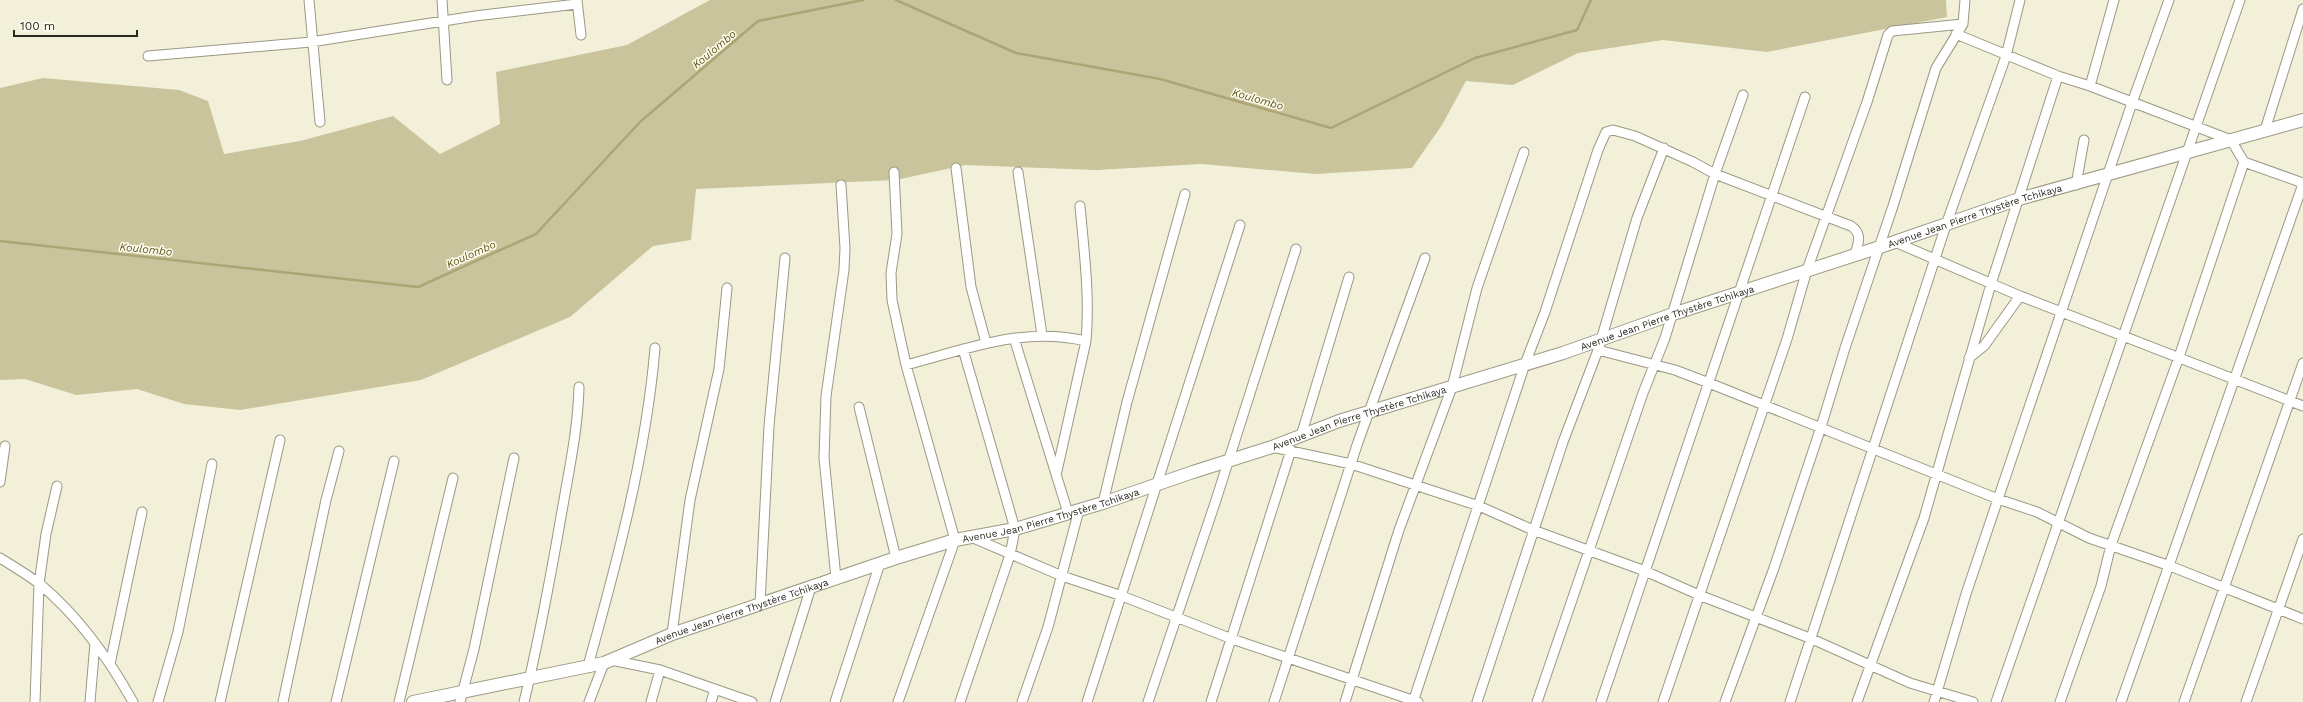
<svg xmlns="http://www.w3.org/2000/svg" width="2303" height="702" viewBox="0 0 2303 702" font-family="'Work Sans',sans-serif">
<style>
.green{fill:#cac49c}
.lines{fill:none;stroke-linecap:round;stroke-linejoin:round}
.stream{stroke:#ada575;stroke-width:2.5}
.street-casing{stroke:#9b9883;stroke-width:11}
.secondary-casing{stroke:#9b9883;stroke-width:14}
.street{stroke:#fff;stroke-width:9}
.secondary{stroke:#fff;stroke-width:12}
.labels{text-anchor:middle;stroke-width:3;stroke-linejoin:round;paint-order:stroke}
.street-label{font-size:10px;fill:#29281f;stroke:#fffdef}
.water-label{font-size:11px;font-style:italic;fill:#5d541b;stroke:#fffdef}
</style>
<rect width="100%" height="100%" fill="#f3f0da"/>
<path class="green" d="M710,0H1946L1947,17L1767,52L1663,40L1578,53L1513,85L1466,81L1442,125L1412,168L1316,174L1201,164L1097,170L965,165L896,180L696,189L691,240L653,246L570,317L421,380L240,410L184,404L137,389L76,395L25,379L0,380V88L43,78L179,90L208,101L224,154L300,141L393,116L440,154L500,124L496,72L627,45Z"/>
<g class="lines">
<path class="stream" d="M896,0L1016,53L1160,79L1331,128L1475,58L1577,30L1591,0
M0,241L418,287L536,234L640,122L758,21L863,0"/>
<g class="street-casing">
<path id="street" d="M309,0L320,122
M442,0L447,80
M577,0L581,35
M1956,34L2058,76L2090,86L2231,140L2244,162L2303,183
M148,56L311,42L475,16L577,4
M2090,86L2114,0
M2265,130L2303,9
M956,168L971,287L986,343
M894,172L897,234L891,273L892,300L906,365L955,540L898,702
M1018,172L1042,335
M2076,185L2084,140
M1895,242L2020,296L2303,406
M1014,338L1068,513
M1598,350L1675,370L1709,383L1998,499L2037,512L2089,538L2170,566L2303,619
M1969,358L1984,346L2020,296
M906,365C967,349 1023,326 1086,341
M859,407L896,558
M1301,436L1349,277
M1272,447L1351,464L1479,506L1533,530L1645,571L1699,595L1812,639L1910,683L1973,702
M1057,471L1086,341C1090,296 1084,251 1080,206
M0,482L5,446
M1103,503L1127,402L1185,194
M971,537L1062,576L1122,596L1232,639L1418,702
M0,558C13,566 28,575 41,585C79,617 109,659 133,702
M836,578L824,458L826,396L844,270L845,248L841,185
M760,604L769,426L785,258
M672,634L690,500L719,369L727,288
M611,660L660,670L752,702
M110,664L142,512
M588,666C617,562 646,455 655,348
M35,702L39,584L46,534L57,486
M90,702L95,643
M158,702L178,632L212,464
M220,702L280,440
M283,702L326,500L339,451
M336,702L394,461
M399,702L453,478
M460,702L474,649L514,458
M524,702C539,639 551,575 562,511C569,470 578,429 579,387
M589,702L604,663
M651,702L660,670
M711,702L715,689
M775,702L811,587
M835,702L880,563
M960,702L1010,555L1015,529L963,349
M1022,702L1048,627L1079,510
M1087,702L1240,225
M1148,702L1215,503L1296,249
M1211,702L1291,450
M1274,702L1358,442L1425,258
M1345,702L1399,530L1452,387L1477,288L1524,152
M1413,702L1525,364L1545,312L1598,150L1606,132L1613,130L1635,136L1693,162L1715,174L1851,226C1863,234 1858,243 1855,255
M1477,702L1563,442L1598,350L1637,218L1664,148
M1537,702L1643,393L1665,338L1715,174L1743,95
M1601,702L1805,97
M1663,702L1787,339L1807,270L1867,102L1888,35L1892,31L1963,24
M1725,702L1774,568L1821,427L1845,348L1893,206L1936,68L1963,24L1965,0
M1790,702L1947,222L2006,56L2020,0
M1857,702L1924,518L1991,284L2058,76
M1934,702L1966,594L1998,499L2132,103L2169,0
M1996,702L2240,0
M2060,702L2101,586L2111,545L2179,357L2244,162
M2121,702L2303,184
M2184,702L2303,363
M2246,702L2303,539"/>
</g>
<g class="secondary-casing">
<g id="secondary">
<path id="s1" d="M413,702L604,663L672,634L896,558L955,540L1015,529L1103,503L1193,472L1272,447L1339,421L1563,353L1673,314L1880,247L2019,199L2303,120"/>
</g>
</g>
<use href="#street" class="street"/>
<use href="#secondary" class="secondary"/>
</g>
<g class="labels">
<g class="street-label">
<text dy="4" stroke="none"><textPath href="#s1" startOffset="1638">Avenue Jean Pierre Thystère Tchikaya</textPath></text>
<text dy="4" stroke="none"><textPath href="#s1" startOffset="1314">Avenue Jean Pierre Thystère Tchikaya</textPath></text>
<text dy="4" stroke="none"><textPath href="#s1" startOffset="990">Avenue Jean Pierre Thystère Tchikaya</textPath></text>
<text dy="4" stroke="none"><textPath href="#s1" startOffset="666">Avenue Jean Pierre Thystère Tchikaya</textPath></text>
<text dy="4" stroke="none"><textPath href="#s1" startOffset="342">Avenue Jean Pierre Thystère Tchikaya</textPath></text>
</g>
<g class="water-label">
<text transform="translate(714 49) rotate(-40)" y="4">Koulombo</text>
<text transform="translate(1258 99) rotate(16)" y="4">Koulombo</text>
<text transform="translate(146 249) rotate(6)" y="4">Koulombo</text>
<text transform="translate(471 254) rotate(-24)" y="4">Koulombo</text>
</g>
</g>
<path d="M14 30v6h123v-6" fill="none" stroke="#29281f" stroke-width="2"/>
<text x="20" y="30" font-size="12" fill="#29281f" stroke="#fffdef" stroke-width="3" paint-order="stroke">100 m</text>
</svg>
